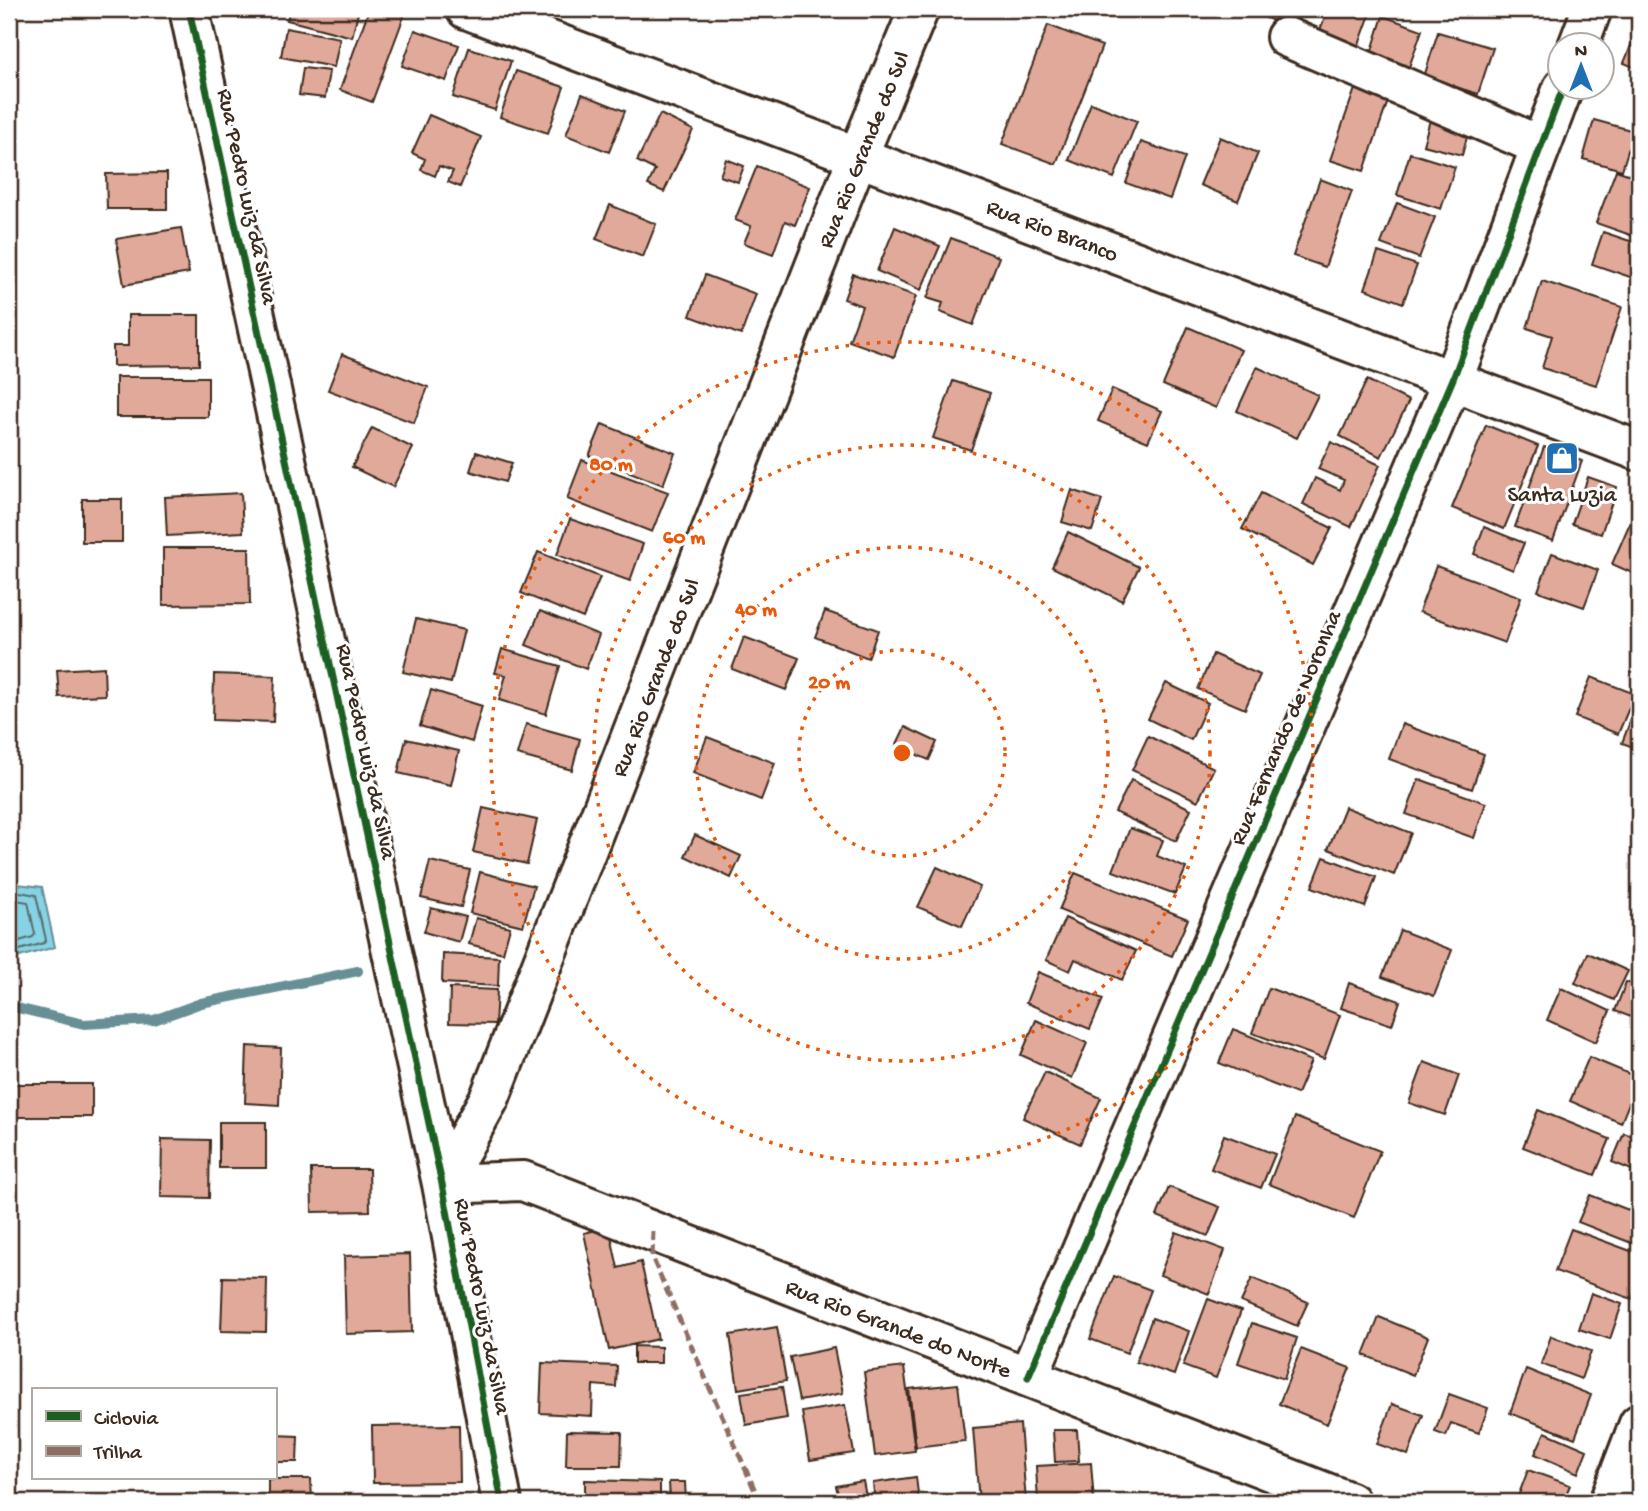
<svg xmlns="http://www.w3.org/2000/svg" width="1648" height="1511" viewBox="0 0 1648 1511" font-family="'Gochi Hand',sans-serif">
<style>
.water{fill:#85d3e4;stroke:#678f95;stroke-width:2}
.lines{fill:none;stroke-linecap:round;stroke-linejoin:round}
.shore{stroke:#596e6d;stroke-width:2}
.stream{stroke:#678f95;stroke-width:10}
.building{fill:#e1a99a;stroke:#3b2a1e;stroke-width:2}
.minor-casing{stroke:#3b2a1e;stroke-width:44}
.minor{stroke:#fff;stroke-width:38}
.quiet{stroke:#8d6e63;stroke-width:5;stroke-dasharray:10 5;stroke-linecap:butt}
.cycleway-casing{stroke:#fff;stroke-width:11}
.cycleway{stroke:#1b5e20;stroke-width:7}
.ring{fill:none;stroke:#e8590c;stroke-width:3.5;stroke-dasharray:3.5 7}
.labels{text-anchor:middle;stroke-width:6;stroke-linejoin:round;paint-order:stroke}
.street-label{font-size:23px;fill:#3b2a1e;stroke:#fff}
.poi-label{font-size:23px;fill:#3b2a1e;stroke:#fff}
.centre{fill:#e8590c;stroke:#fff;stroke-width:3.5}
.ring-label{font-size:21px;text-anchor:middle;font-weight:bold;fill:#e8590c;stroke:#fff;stroke-width:6;stroke-linejoin:round;paint-order:stroke}
</style>
<rect width="100%" height="100%" fill="#fff"/>
<filter id="ink" filterUnits="userSpaceOnUse"><feTurbulence type="fractalNoise" baseFrequency=".0143" numOctaves="2"/><feDisplacementMap in="SourceGraphic" scale="14" xChannelSelector="R" yChannelSelector="G"/><feConvolveMatrix kernelMatrix="1 2 1 2 8 2 1 2 1" color-interpolation-filters="sRGB"/></filter>
<g filter="url(#ink)">
<path class="water" d="M9,883L42,887L55,947L9,960Z"/>
<g class="lines">
<path class="shore" d="M9,890L36,895L46,940L44,943L9,953
M9,899L28,902L35,934L33,937L9,944"/>
<path class="stream" d="M9,1006L84,1024L154,1020L201,1003L358,971"/>
</g>
<path class="building" d="M246,9H280L281,11L246,13Z
M290,9H359L352,37L287,20Z
M369,9L406,11L372,102L340,90Z
M1260,9H1303L1295,29L1258,15Z
M1328,9H1372L1356,53L1317,38Z
M1383,16L1422,30L1407,73L1369,60Z
M1048,25L1102,46L1056,164L1002,144Z
M286,28L340,38L334,67L281,57Z
M1638,28H1639V69L1624,63Z
M415,30L459,45L446,81L402,66Z
M1438,32L1493,48L1478,94L1424,77Z
M469,48L511,61L495,110L453,97Z
M303,68L329,71L325,98L299,95Z
M516,71L564,87L548,133L500,117Z
M1357,83L1390,95L1364,171L1330,160Z
M582,94L625,111L609,152L566,135Z
M1091,103L1137,121L1114,178L1069,160Z
M1433,109L1472,119L1462,155L1423,145Z
M660,114L693,130L664,192L648,185L655,170L637,161Z
M429,115L481,137L460,187L448,182L453,171L439,166L435,176L421,170L425,159L412,153Z
M1594,120L1634,131L1622,170L1583,159Z
M1220,137L1258,153L1238,201L1200,185Z
M1141,142L1185,157L1170,199L1126,183Z
M1410,153L1455,167L1441,209L1397,195Z
M726,159L744,166L738,182L720,176Z
M757,166L810,187L795,225L785,221L773,254L744,243L751,226L735,220Z
M1616,170L1639,178V238L1596,223Z
M167,173V209H107L106,174Z
M1320,179L1352,191L1325,267L1293,256Z
M1397,203L1435,217L1419,258L1381,244Z
M610,205L656,224L643,257L596,239Z
M895,227L940,246L921,290L877,271Z
M181,228L189,273L124,285L116,239Z
M1603,232L1639,244V280L1592,264Z
M951,238L999,257L973,325L940,312L943,303L927,298Z
M1378,252L1417,265L1403,303L1365,289Z
M853,274L916,296L894,357L849,341L862,306L844,299Z
M705,275L756,294L741,335L690,316Z
M1542,281L1622,307L1596,385L1542,368L1552,336L1527,328Z
M128,315H199V365L113,366V346H128Z
M1188,327L1241,350L1216,408L1163,385Z
M342,354L428,387L414,423L328,390Z
M1257,367L1318,395L1297,438L1237,411Z
M116,377H208V417H116Z
M1367,380L1409,401L1381,457L1340,436Z
M953,381L990,393L971,450L933,438Z
M1112,389L1162,411L1148,442L1098,421Z
M602,424L675,453L663,485L589,456Z
M1486,425L1538,446L1504,529L1452,508Z
M372,428L413,448L393,487L352,467Z
M1331,442L1380,465L1351,527L1303,504L1315,478L1340,490L1344,480L1318,469Z
M1544,447L1582,461L1553,541L1515,527Z
M476,452L512,463L505,482L470,471Z
M582,460L668,492L652,532L567,499Z
M1588,477L1617,487L1601,534L1572,524Z
M1072,490L1102,500L1092,531L1062,522Z
M241,493L243,532L167,536L165,497Z
M1261,493L1332,528L1313,565L1242,529Z
M82,499H122V542H82Z
M1636,509L1639,510V576L1612,564Z
M570,519L643,544L630,581L557,555Z
M1484,527L1524,543L1513,570L1474,554Z
M1068,532L1139,567L1122,601L1052,567Z
M163,548H249L250,604L163,605Z
M538,552L600,577L583,618L521,593Z
M1552,553L1598,570L1584,607L1538,591Z
M1436,566L1521,597L1505,643L1419,612Z
M540,611L599,635L586,669L526,645Z
M825,611L878,630L868,658L815,637Z
M416,619L464,630L451,683L403,672Z
M744,637L799,658L786,690L732,669Z
M502,649L560,666L546,714L499,700L506,675L495,673Z
M1213,654L1260,675L1245,709L1198,689Z
M104,667L105,695L59,697L57,670Z
M214,674L275,676L273,722L213,720Z
M1591,677L1635,694L1618,734L1575,717Z
M1166,683L1208,703L1191,740L1148,719Z
M431,690L482,706L472,742L420,726Z
M1639,698V749L1622,743Z
M526,724L580,739L572,770L517,755Z
M1402,724L1484,754L1472,789L1389,759Z
M905,727L937,742L929,760L896,746Z
M1148,736L1214,768L1198,801L1132,770Z
M707,737L775,763L761,800L693,773Z
M406,739L459,751L451,785L398,773Z
M1419,779L1486,803L1474,838L1406,814Z
M1131,780L1191,809L1176,841L1115,812Z
M1345,807L1411,833L1394,875L1328,849Z
M483,808L537,820L527,864L473,852Z
M1130,828L1163,840L1157,856L1186,868L1175,894L1113,871Z
M695,835L741,856L731,878L685,856Z
M1324,857L1376,877L1365,907L1312,887Z
M430,861L470,870L461,907L421,898Z
M937,867L980,887L962,926L918,907Z
M480,872L534,886L523,926L470,913Z
M1075,873L1188,919L1172,956L1059,910Z
M431,908L466,917L459,942L424,932Z
M476,918L510,927L503,953L469,944Z
M1065,918L1136,951L1122,980L1075,959L1070,971L1046,960Z
M1400,930L1452,950L1434,996L1382,977Z
M1588,953L1628,971L1614,1000L1575,983Z
M443,954L499,957L498,986L442,983Z
M1038,972L1103,999L1090,1029L1026,1003Z
M1626,982L1639,987V1020L1615,1011Z
M1349,983L1400,1001L1392,1025L1341,1008Z
M450,988L497,990L495,1024L449,1023Z
M1269,988L1340,1015L1324,1059L1252,1033Z
M1561,988L1610,1011L1596,1042L1547,1020Z
M1036,1020L1087,1043L1072,1078L1021,1055Z
M1233,1029L1311,1061L1297,1094L1219,1063Z
M247,1046L281,1048L279,1105L245,1103Z
M1589,1057L1639,1078L1621,1123L1570,1101Z
M1424,1062L1459,1075L1445,1115L1409,1103Z
M1045,1072L1101,1098L1080,1144L1023,1118Z
M9,1084H92V1117H9Z
M1538,1110L1610,1139L1595,1175L1523,1147Z
M1295,1117L1380,1151L1354,1218L1269,1184Z
M219,1122H266V1168H219Z
M1624,1133L1639,1139V1173L1612,1162Z
M1224,1135L1275,1154L1261,1188L1211,1169Z
M162,1139L210,1140L209,1198L161,1197Z
M311,1169H369L370,1211L312,1212Z
M1169,1187L1220,1207L1208,1236L1157,1216Z
M1590,1195L1639,1214V1246L1578,1222Z
M609,1227L618,1268L641,1262L658,1339L609,1350L584,1233Z
M1571,1229L1639,1254V1280L1632,1299L1555,1271Z
M1176,1232L1225,1250L1209,1294L1160,1275Z
M410,1254L412,1332L346,1334L344,1256Z
M1114,1276L1151,1290L1127,1353L1090,1339Z
M223,1277L267,1278L266,1332L221,1331Z
M1252,1278L1308,1302L1297,1326L1241,1302Z
M1591,1293L1622,1304L1610,1339L1579,1329Z
M1208,1299L1241,1311L1216,1378L1183,1366Z
M1379,1317L1428,1337L1413,1375L1364,1355Z
M1152,1318L1189,1331L1174,1375L1136,1362Z
M1252,1323L1297,1338L1284,1379L1238,1363Z
M777,1327L786,1381L738,1389L730,1335Z
M1551,1336L1591,1351L1581,1379L1541,1364Z
M634,1346L661,1347V1363H634Z
M834,1348L843,1393L799,1401L790,1357Z
M1301,1349L1350,1368L1327,1424L1279,1404Z
M542,1363L617,1366L616,1387L593,1385L592,1416L540,1413Z
M904,1367L915,1451L875,1456L864,1372Z
M1526,1369L1591,1395L1575,1438L1510,1413Z
M958,1384L965,1441L916,1447L909,1389Z
M782,1387L787,1418L746,1425L741,1393Z
M1449,1394L1488,1408L1479,1433L1451,1423L1446,1436L1435,1432Z
M1392,1404L1423,1415L1408,1455L1377,1444Z
M845,1405L854,1453L810,1460L802,1412Z
M1020,1424L1026,1502H979L973,1428Z
M459,1425L460,1482L373,1483L372,1426Z
M1053,1430H1077L1079,1461L1055,1462Z
M567,1431L622,1432L621,1466H566Z
M1545,1432L1587,1450L1578,1473L1535,1454Z
M275,1435L298,1436L297,1462H275Z
M1091,1463L1094,1502H1038L1036,1466Z
M1528,1470L1570,1485L1563,1502H1516Z
M916,1477L919,1502H875L873,1483Z
M268,1479H311L312,1502H268Z
M585,1480L660,1482V1502H585Z
M863,1481L867,1502H840L836,1486Z
M669,1482H685L686,1502H670Z
M1231,1497L1232,1502H1191L1190,1501Z
M342,1498L406,1499V1502H342Z"/>
<g class="lines">
<g class="minor-casing">
<path id="minor" d="M189,9L442,1184L502,1502
M466,9L1639,451
M1286,37L1541,146
M1578,46L1592,9
M442,1184L490,1097L858,156L919,9
M442,1184L523,1181L1350,1502
M1028,1377L1453,379L1563,88
M1609,1502L1639,1424"/>
</g>
<use href="#minor" class="minor"/>
<path class="quiet" d="M653,1231L652,1257L760,1502"/>
<g class="cycleway-casing">
<path id="cycleway" d="M189,9L442,1184L502,1502
M1028,1377L1453,379L1563,88"/>
</g>
<use href="#cycleway" class="cycleway"/>
</g>
</g>
<g class="ring">
<circle cx="902" cy="753" r="103"/>
<circle cx="902" cy="753" r="206"/>
<circle cx="902" cy="753" r="308"/>
<circle cx="902" cy="753" r="411"/>
</g>
<defs>
<g id="shop-square" transform="scale(1.75)"><rect x="-9" y="-9" width="18" height="18" rx="4" fill="#1f6fb2" stroke="#fff"/><path d="M-5-2.5h2.3a2.7 3.5 0 0 1 5.4 0H5L5.5 6h-11ZM-1.5-2.5h3a1.5 2.3 0 0 0-3 0Z" fill="#fff"/></g>
</defs>
<g fill-rule="evenodd">
<use href="#shop-square" x="1562" y="458"/>
</g>
<g class="labels">
<g class="street-label">
<text transform="translate(862 149) rotate(-68)" y="8">Rua Rio Grande do Sul</text>
<text transform="translate(249 196) rotate(78)" y="8">Rua Pedro Luiz da Silva</text>
<text transform="translate(1053 229) rotate(21)" y="8">Rua Rio Branco</text>
<text transform="translate(654 677) rotate(-69)" y="8">Rua Rio Grande do Sul</text>
<text transform="translate(1284 727) rotate(-67)" y="8">Rua Fernando de Noronha</text>
<text transform="translate(368 751) rotate(78)" y="8">Rua Pedro Luiz da Silva</text>
<text transform="translate(484 1306) rotate(79)" y="8">Rua Pedro Luiz da Silva</text>
<text transform="translate(899 1327) rotate(21)" y="8">Rua Rio Grande do Norte</text>
</g>
<g class="poi-label">
<text x="1562" y="501">Santa Luzia</text>
</g>
</g>
<circle cx="902" cy="753" r="10" class="centre"/>
<g class="ring-label">
<text x="611" y="470">80 m</text>
<text x="684" y="543">60 m</text>
<text x="756" y="615">40 m</text>
<text x="829" y="688">20 m</text>
</g>
<rect width="1648" height="1511" fill="none" stroke="#fff" stroke-width="35"/>
<rect x="18" y="18" width="1613" height="1476" fill="none" stroke="#3b2a1e" stroke-width="2.5" filter="url(#ink)"/>
<rect x="32" y="1388" width="245" height="91" fill="#ffffff" stroke="#b1aaa5" stroke-width="2"/>
<rect x="46" y="1411" width="35" height="10" fill="#1b5e20" stroke="#b1aaa5" stroke-width="2"/>
<text x="94" y="1424" font-size="21" fill="#3b2a1e">Ciclovia</text>
<rect x="46" y="1446" width="35" height="10" fill="#8d6e63" stroke="#b1aaa5" stroke-width="2"/>
<text x="94" y="1458" font-size="21" fill="#3b2a1e">Trilha</text>
<g transform="translate(1581 66)"><circle r="33" fill="#ffffff" stroke="#b1aaa5" stroke-width="2"/>
<path d="M0-5L12 26L0 18L-12 26Z" fill="#1f6fb2"/>
<text y="-10" font-size="19" font-weight="bold" text-anchor="middle" fill="#3b2a1e">N</text>
</g>
</svg>
